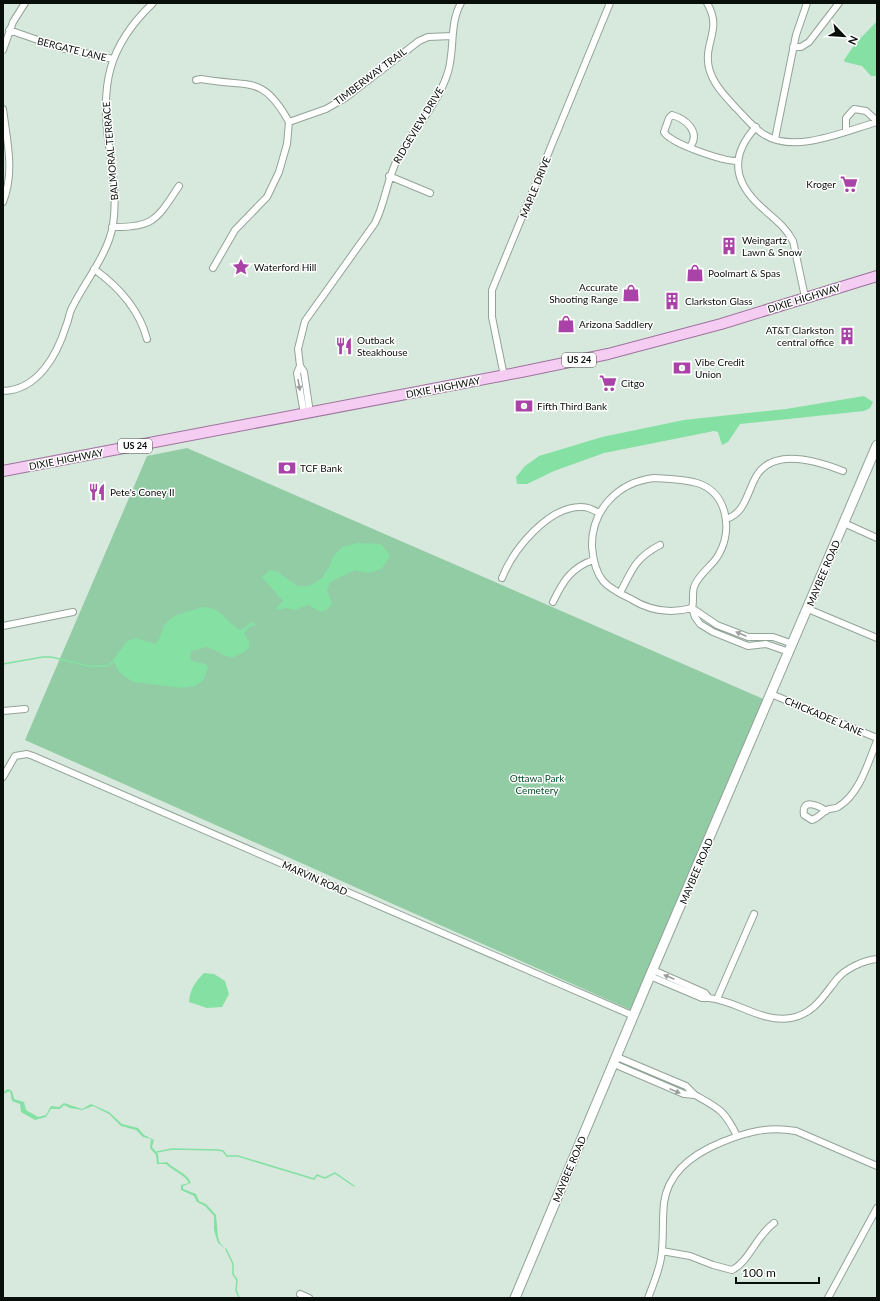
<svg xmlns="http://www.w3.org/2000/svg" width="880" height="1301" viewBox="0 0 880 1301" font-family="Lato,sans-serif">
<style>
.green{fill:#92cca4}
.water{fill:#84e0a3}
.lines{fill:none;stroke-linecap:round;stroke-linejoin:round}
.stream{stroke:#84e0a3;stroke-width:1.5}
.minor-casing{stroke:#92a397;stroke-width:8}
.secondary-casing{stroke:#92a397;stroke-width:11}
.primary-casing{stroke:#9e749c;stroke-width:12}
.minor{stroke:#fff;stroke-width:6}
.secondary{stroke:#fff;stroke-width:9}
.primary{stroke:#f5cdf3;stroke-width:10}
.oneway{fill:#9c9f9d}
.labels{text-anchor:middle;stroke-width:3;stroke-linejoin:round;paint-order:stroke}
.shield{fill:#fff;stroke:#525653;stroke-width:1}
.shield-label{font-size:9px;font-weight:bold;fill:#080e09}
.street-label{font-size:10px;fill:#080e09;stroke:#fff}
.poi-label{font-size:10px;fill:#080e09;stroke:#fff;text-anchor:start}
.park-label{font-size:10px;fill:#054f2a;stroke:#fff}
</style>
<rect width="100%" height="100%" fill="#d7e9dc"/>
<path class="green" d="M187,448L766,700L633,1011L25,740L147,456Z"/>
<path class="water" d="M877,21V76H871L862,66L845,62L844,60L855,44Z
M864,396L873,402L870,408L864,411L740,424L728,442L722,445L718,432L714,431L604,453L554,471L527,484H517L516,477L525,466L539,456L602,437L684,420L786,409Z
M357,543L381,544L387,551L390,556L382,569L368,573L355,570L330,582L327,591L332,603L328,609L320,612L309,605L294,610L286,608L278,610L276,608L283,601L262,577L270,570L278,572L297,586H309L322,578L329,567L333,557L342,547Z
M202,607C220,606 226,622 240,630L252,622L255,623V625L249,627L244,633L249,642V648C227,665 228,654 206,647L191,651L190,659L195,662L206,664L208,667L203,681L195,686L182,688L133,682L119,672L113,660L127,641L136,638L155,644C162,639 161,628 167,622C176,612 191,612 202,607Z
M204,973L214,974L225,981L229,994L222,1007L207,1008L189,1002C190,989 195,982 204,973Z
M8,1089L12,1091L14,1099L24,1102L26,1110L38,1117L46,1115L51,1106L59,1107L64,1103L82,1109L91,1104L109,1112L122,1124L138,1128L144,1135L154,1140L152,1147L158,1154L159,1163L167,1162C174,1170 187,1172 191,1183L183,1186V1189L196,1194L199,1201L206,1204L216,1215L218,1237L220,1243L226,1249L218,1243L214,1230V1216L205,1206L197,1202L194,1196L181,1190V1185L189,1183C183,1173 173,1171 166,1164H157L156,1155L150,1148L151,1139L143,1137L136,1130L121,1126L109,1114L93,1106L82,1110L70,1108L64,1105L60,1109H51L46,1117L35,1120L21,1112L20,1104L12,1101L10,1091L3,1094V1092Z"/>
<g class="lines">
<path class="stream" d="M3,664L43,657H51L89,666H108L113,662
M157,1152L172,1149L218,1150L223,1151L227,1156H238L314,1179L317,1175L325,1178L335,1173L354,1186
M226,1249L233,1264V1274L237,1280L236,1290L239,1298"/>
<g class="minor-casing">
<path id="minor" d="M707,3C723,30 703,42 709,68C713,84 725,96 736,108C745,117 754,129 765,135C796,154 845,131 877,122
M9,30L61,48L113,59
M793,47H801L809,42L839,3
M3,50L13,22L25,3
M196,80L201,79C248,88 262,73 289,122L287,144L279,172L267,197L235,230L213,268
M3,109C7,141 15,172 3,202
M289,122L326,109L345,98L419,41L428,37L452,36
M756,127C733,152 731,177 757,203C770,216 784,224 793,241L805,297
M846,130V118L854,109L866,111L877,121
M775,139L796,35L807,3
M690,147C701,132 686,119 672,115L669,118L664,132C671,144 723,161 737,161
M389,176L430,193
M112,227C154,228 157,219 179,186
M94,269C119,287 139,309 147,339
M300,366L298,349L305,321L375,223C386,201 387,177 399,156C415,128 438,104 448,72C455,49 449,24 461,3
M504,376L492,317V290L610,3
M3,391C38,390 57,355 66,326C69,320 69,312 73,306C86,280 108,254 113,225C117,198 113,173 109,146C100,85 108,46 153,3
M304,414L297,373L300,366L304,372L310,413
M654,478C668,479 683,479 697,483C727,492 733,529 719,554C713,566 699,573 694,587C692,594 694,601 692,608C670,614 650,611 631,599C621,594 610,589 603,581C595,571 593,559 592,547C591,510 618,482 654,478Z
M726,519C746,513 747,491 757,475C775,447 818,461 843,471
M844,523L877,538
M502,578C513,550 548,506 582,507C588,507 594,510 599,513
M620,593C632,570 635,558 660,545
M553,602C563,581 571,568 593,560
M808,609L877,638
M3,626L73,612
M789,652L766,644L748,646L713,632L700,624L695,617L692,608L717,625L748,637H773L793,644
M771,694L877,738
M3,711L25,709
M3,777L15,756L27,754L33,756L634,1016
M826,811C818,805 801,798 804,815L812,820C819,818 821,813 827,810C830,808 835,809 838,807C860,794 868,762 877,741
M650,976L702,998H709L705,993L653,970
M709,998C738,1001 761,1023 791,1018C814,1014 824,995 837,979C845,969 864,960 877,959
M717,999L754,914
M614,1064L684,1094L695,1095L686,1086L617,1057
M695,1095C720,1109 724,1110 737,1136
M662,1251L690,1256L713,1265L732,1270C749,1262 756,1236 774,1223
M300,1294L309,1298
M648,1298C653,1285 659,1271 661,1258C664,1240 662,1221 664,1203C668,1171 695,1153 722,1142C747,1132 768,1126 796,1131L877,1166
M828,1298L877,1208"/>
</g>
<g class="secondary-casing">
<path id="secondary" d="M515,1298L650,976L877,445"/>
</g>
<g class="primary-casing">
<path id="primary" d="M3,471L521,372L608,354L721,324L877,276"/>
</g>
<use href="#minor" class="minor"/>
<use href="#secondary" class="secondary"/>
<use href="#primary" class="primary"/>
</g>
<defs><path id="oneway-solid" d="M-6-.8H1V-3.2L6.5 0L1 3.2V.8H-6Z"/></defs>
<g class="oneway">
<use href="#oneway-solid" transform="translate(299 385) rotate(80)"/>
<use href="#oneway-solid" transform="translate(741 634) rotate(-157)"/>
<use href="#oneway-solid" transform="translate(669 977) rotate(-157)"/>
<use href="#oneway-solid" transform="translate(675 1091) rotate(23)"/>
</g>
<defs>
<g id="supermarket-bare" transform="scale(1.38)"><path d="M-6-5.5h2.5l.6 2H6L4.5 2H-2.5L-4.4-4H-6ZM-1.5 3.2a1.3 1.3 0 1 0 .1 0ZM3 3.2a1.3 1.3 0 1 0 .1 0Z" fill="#aa43a7" stroke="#fff" stroke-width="2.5" paint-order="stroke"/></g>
<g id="building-bare" transform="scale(1.38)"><path d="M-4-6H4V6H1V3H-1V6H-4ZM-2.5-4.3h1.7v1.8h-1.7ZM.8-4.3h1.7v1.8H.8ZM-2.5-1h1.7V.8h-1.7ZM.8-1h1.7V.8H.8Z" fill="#aa43a7" stroke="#fff" stroke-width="2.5" paint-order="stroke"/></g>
<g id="sight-bare" transform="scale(1.38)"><path d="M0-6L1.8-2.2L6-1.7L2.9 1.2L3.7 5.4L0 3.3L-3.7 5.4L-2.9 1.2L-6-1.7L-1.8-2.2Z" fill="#aa43a7" stroke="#fff" stroke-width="2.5" paint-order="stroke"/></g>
<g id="shop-bare" transform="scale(1.38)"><path d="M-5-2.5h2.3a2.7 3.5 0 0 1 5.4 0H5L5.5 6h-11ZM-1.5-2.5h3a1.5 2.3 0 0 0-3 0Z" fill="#aa43a7" stroke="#fff" stroke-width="2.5" paint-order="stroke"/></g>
<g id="restaurant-bare" transform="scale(1.38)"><path d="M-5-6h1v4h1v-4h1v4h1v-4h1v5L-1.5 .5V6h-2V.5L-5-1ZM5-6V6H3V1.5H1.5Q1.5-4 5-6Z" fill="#aa43a7" stroke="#fff" stroke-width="2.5" paint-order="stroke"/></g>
<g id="bank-bare" transform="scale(1.38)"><path d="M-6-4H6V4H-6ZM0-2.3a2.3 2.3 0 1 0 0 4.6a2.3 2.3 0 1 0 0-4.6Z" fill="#aa43a7" stroke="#fff" stroke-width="2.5" paint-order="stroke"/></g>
</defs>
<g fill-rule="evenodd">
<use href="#supermarket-bare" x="849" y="184"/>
<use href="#building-bare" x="729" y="246"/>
<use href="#sight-bare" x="241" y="267"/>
<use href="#shop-bare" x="695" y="273"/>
<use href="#shop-bare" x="631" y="293"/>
<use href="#building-bare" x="672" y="301"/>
<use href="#shop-bare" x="566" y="324"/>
<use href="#building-bare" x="847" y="336"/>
<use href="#restaurant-bare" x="344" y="346"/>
<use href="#bank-bare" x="682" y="368"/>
<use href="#supermarket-bare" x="608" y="383"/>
<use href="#bank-bare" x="524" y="406"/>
<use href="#bank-bare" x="287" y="468"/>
<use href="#restaurant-bare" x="97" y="492"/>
</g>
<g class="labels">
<g class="shield">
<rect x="562" y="353" width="34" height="14" rx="3"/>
<rect x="118" y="439" width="34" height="14" rx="3"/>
</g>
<g class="shield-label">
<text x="579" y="363">US 24</text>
<text x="135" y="449">US 24</text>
</g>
<g class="street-label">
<text transform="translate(72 49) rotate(14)" y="4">BERGATE LANE</text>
<text transform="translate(370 76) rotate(-37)" y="4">TIMBERWAY TRAIL</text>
<text transform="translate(418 125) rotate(-59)" y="4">RIDGEVIEW DRIVE</text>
<text transform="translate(110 151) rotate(-95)" y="4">BALMORAL TERRACE</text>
<text transform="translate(535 187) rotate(-68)" y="4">MAPLE DRIVE</text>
<text transform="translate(804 298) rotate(-17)" y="4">DIXIE HIGHWAY</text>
<text transform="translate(443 387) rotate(-11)" y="4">DIXIE HIGHWAY</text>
<text transform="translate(66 459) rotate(-11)" y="4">DIXIE HIGHWAY</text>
<text transform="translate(823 573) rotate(-67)" y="4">MAYBEE ROAD</text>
<text transform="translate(824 716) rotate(23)" y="4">CHICKADEE LANE</text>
<text transform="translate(696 871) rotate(-67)" y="4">MAYBEE ROAD</text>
<text transform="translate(315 878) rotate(24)" y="4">MARVIN ROAD</text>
<text transform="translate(569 1169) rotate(-67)" y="4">MAYBEE ROAD</text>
</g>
<g class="poi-label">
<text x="836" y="188" text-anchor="end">Kroger</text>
<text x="742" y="244">Weingartz<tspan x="742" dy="12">Lawn &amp; Snow</tspan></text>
<text x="254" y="271">Waterford Hill</text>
<text x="708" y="277">Poolmart &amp; Spas</text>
<text x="618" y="291" text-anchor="end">Accurate<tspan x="618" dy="12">Shooting Range</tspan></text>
<text x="685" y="305">Clarkston Glass</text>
<text x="579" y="328">Arizona Saddlery</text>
<text x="834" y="334" text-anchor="end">AT&amp;T Clarkston<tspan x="834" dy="12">central office</tspan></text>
<text x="357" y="344">Outback<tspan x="357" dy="12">Steakhouse</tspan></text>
<text x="695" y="366">Vibe Credit<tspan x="695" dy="12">Union</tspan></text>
<text x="621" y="387">Citgo</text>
<text x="537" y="410">Fifth Third Bank</text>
<text x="300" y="472">TCF Bank</text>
<text x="110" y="496">Pete's Coney II</text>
</g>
<g class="park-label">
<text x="537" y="782">Ottawa Park<tspan x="537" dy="12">Cemetery</tspan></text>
</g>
</g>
<rect width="880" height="1301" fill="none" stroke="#080e09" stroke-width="8"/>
<g transform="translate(844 36) rotate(115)" stroke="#ffffff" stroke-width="3" paint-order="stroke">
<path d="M0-3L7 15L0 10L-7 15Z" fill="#080e09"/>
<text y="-6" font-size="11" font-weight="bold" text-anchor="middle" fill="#080e09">N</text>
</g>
<path d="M736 1277v6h83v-6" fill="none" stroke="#080e09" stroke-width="2"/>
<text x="742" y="1277" font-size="12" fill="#080e09" stroke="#ffffff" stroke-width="3" paint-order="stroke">100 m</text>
</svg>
